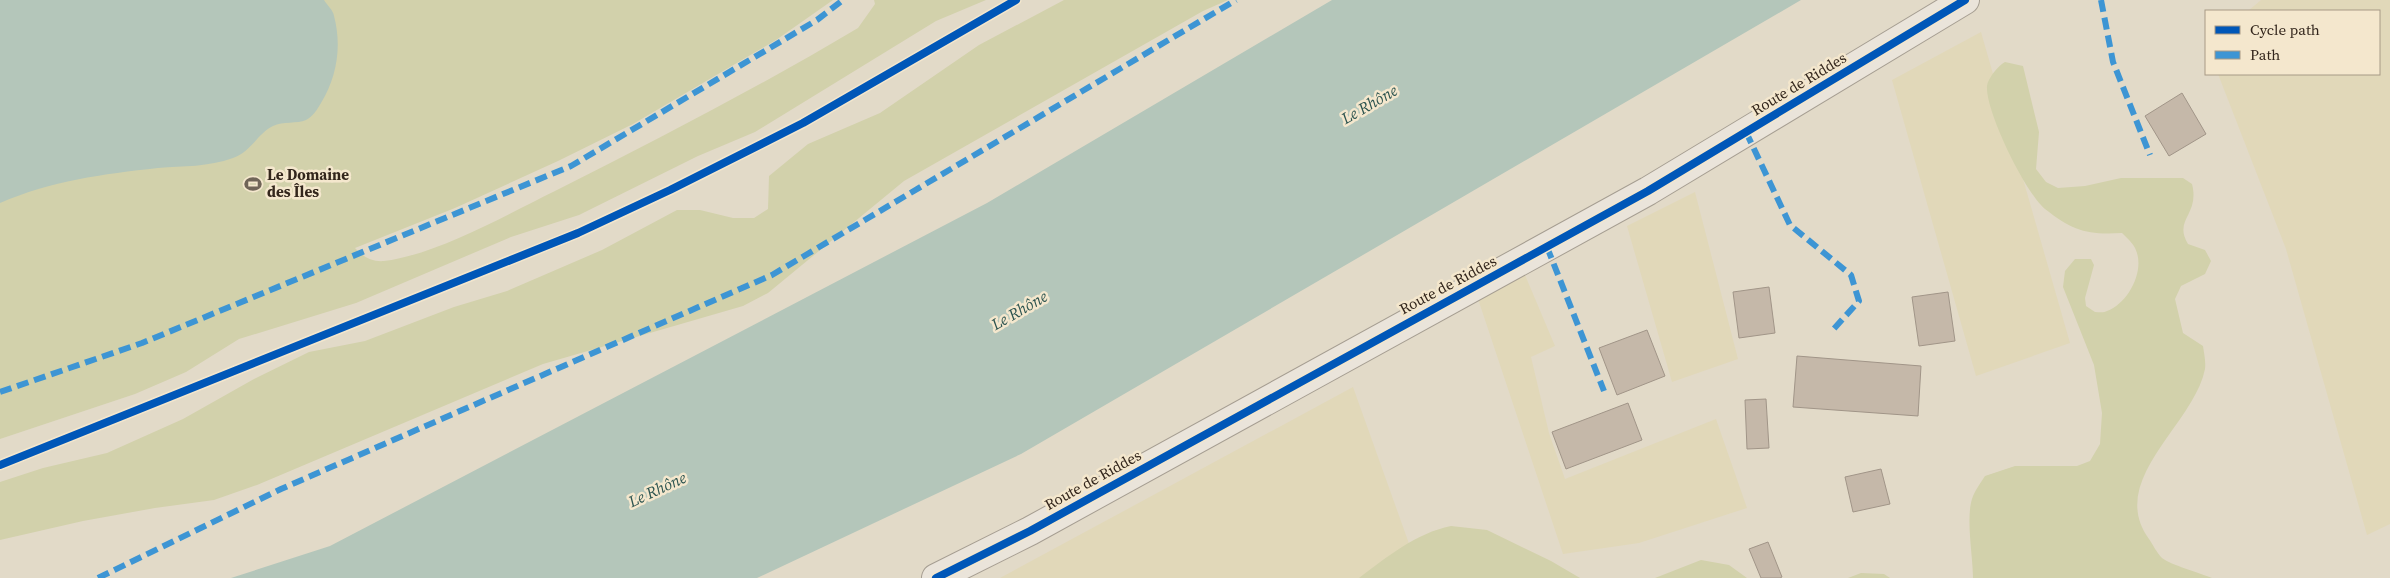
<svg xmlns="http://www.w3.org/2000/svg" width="2390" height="578" viewBox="0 0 2390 578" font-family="'Source Serif 4',serif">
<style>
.farmland{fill:#e1d8b9}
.green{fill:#d2d1ab}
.water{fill:#b4c6ba}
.building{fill:#c5b8a9;stroke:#a19588}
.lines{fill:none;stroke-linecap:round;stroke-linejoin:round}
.street-casing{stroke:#a69e92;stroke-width:30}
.street{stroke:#eae4da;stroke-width:28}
.quiet{stroke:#3d95d4;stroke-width:6;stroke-dasharray:12 6;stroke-linecap:butt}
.cycleway-casing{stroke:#f4e7cd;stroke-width:11}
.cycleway{stroke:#0057b8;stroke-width:8}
.labels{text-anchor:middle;stroke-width:5;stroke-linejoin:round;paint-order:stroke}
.street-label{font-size:15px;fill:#33261c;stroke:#f4e7cd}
.poi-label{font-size:15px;font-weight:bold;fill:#33261c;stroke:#f4e7cd;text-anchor:start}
.water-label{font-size:16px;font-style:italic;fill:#2b534f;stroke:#f4e7cd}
</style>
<rect width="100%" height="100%" fill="#e2dac8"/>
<path class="farmland" d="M2261,0H2390V524L2367,535L2286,249L2218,74H2379V11H2248Z
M1981,32L2070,343L1976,376L1892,80Z
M1695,192L1738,359L1672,382L1627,226Z
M1525,275L1555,346L1531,357L1549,433L1565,479L1716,419L1747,508L1639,543L1563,554L1478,299Z
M1353,387L1417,566L1367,578H1000Z"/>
<path class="green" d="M0,0H833L776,40L633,124L558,161L455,208L355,248C363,257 372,262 384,261C436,255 508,214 555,191C658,139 759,87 858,28L875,4L874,0H986L936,21L755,132L698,156L579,215L511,237L356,303L239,339L186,372L135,394L0,439Z
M1064,0H1228L1203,11L904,181L768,293L743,306L543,364L257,485L214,500L155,508L83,521L0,540V482L43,468L107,453L183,419L254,379L309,352L365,341L454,307L507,291L602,250L677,210H700L733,218H754L768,209L769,176L808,144L880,113L979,45Z
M2005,62L2023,66L2039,132L2036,169L2046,182L2058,188L2085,186L2121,178H2183L2192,184C2200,215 2173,219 2188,244L2205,250L2211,261L2205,274L2181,286L2175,299L2183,333L2203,346C2204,353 2206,362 2205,369C2194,425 2106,480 2149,539C2153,545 2157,553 2162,558C2171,565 2200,573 2212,578H1973C1973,555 1965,516 1973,496C1976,489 1981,482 1985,476L2015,466H2077L2090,461L2100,444L2102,413L2094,365L2063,287L2065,271L2075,259H2091L2094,265L2085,298L2086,306L2095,312C2099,312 2104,313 2107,311C2129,303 2146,269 2135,248C2132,242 2126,237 2122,233C2087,235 2073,231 2045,209C2026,194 1985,111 1987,86C1988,78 1998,66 2005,62Z
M1451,526L1487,530L1551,561L1580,578H1359C1387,557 1416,533 1451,526Z
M1701,560L1729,565L1747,578H1655Z
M1861,573L1884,574L1890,578H1848Z"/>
<path class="water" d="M0,0H324C327,5 333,10 334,16C342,46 337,77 321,103C317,110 313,116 306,120C297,124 283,121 273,126C257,134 251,152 233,158C208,167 184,166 158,168C103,174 51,181 0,203Z
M1332,0H1801L1021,454L757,578H231L330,546L987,203Z"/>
<path class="building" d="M2182,93L2206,134L2169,156L2145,116Z
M1769,287L1775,333L1739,338L1733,292Z
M1948,292L1955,341L1919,346L1912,297Z
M1647,330L1665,376L1617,395L1599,348Z
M1797,356L1921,366L1918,416L1793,407Z
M1766,399L1769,448L1747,449L1745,400Z
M1628,403L1642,440L1566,469L1552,432Z
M1881,469L1890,504L1853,512L1845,477Z
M1768,542L1782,577L1780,578H1761L1749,549Z"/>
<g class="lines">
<g class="street-casing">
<path id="street" d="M936,578L1030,531L1648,191L1965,0"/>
</g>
<use href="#street" class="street"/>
<path class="quiet" d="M2101,0L2113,62L2150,155
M1746,132L1790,225L1851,275L1859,301L1831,332
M1547,247L1604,391
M0,392L142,343L571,166L817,20L843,0
M98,578L281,489L772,275L1236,0"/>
<g class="cycleway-casing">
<path id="cycleway" d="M0,465L578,233L670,190L803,123L1016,0
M936,578L1030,531L1648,191L1965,0"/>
</g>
<use href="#cycleway" class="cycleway"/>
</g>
<defs>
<g id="stadium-bare" transform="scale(1.35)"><path d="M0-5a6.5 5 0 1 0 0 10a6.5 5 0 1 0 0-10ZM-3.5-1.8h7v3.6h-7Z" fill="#706558" stroke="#f4e7cd" stroke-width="2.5" paint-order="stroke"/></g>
</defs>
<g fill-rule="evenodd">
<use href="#stadium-bare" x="253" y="184"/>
</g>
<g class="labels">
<g class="street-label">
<text transform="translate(1799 84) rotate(-31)" y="5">Route de Riddes</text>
<text transform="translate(1448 285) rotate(-28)" y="5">Route de Riddes</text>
<text transform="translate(1093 480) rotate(-29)" y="5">Route de Riddes</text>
</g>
<g class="poi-label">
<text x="267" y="180">Le Domaine<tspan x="267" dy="17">des Îles</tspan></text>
</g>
<g class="water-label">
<text transform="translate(1369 104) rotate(-30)" y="6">Le Rhône</text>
<text transform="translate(1019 310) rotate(-30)" y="6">Le Rhône</text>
<text transform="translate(657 489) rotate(-25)" y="6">Le Rhône</text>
</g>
</g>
<rect x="2205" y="10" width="175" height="65" fill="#f4e7cd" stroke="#a79a86"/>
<rect x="2215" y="26" width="25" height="8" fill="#0057b8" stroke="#a79a86"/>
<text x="2250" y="35" font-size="15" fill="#33261c">Cycle path</text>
<rect x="2215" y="51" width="25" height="8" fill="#3d95d4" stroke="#a79a86"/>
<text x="2250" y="60" font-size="15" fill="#33261c">Path</text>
</svg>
